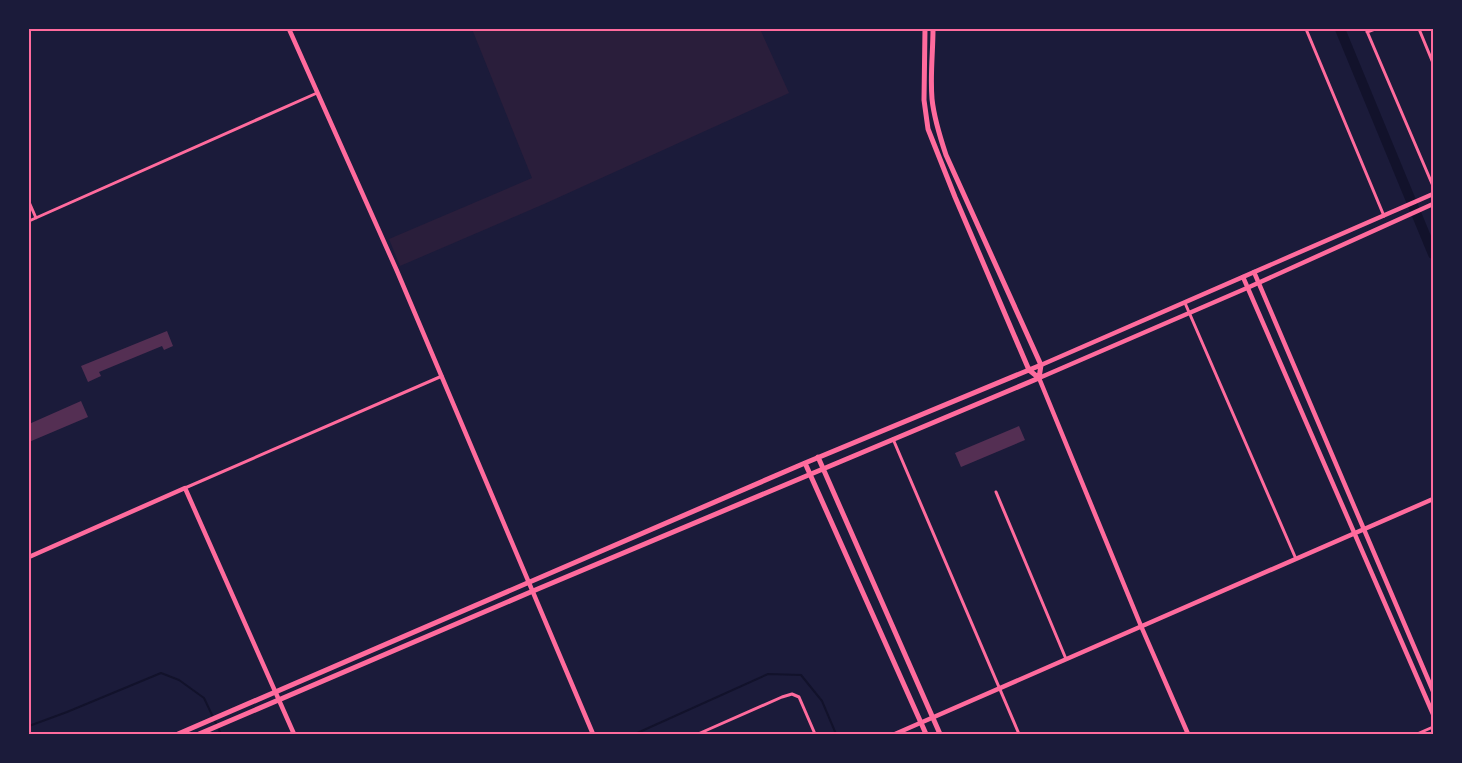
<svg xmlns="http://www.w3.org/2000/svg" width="1462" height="763" viewBox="0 0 1462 763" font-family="Mulish,sans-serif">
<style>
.green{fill:#2a1e3b}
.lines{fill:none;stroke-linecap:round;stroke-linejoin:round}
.stream{stroke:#12122b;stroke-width:2}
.river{stroke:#12122b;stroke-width:10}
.building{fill:#542f53}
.minor{stroke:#ff6b9d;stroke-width:3}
.tertiary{stroke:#ff6b9d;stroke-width:4.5}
.secondary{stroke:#ff6b9d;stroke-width:4.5}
.primary{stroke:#ff6b9d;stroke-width:5}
.neatline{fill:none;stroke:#ff6b9d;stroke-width:2}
</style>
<rect width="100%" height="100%" fill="#1b1b3a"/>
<path class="green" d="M472,29H760L789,93L544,204L400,266L389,239L532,178Z"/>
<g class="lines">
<path class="stream" d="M29,726L67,712L161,673L179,680L204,698L221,734
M635,734L768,674L801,675L822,701L836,734"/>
<path class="river" d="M1340,29L1433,254"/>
</g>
<path class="building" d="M167,331L173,346L164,350L162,346L99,372L101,376L88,382L81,366Z
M81,401L88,417L29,442V424Z
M1019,426L1025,440L961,467L955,453Z"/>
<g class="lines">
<path class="minor" d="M1306,29L1384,216
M1366,29L1433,186
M1419,29L1433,63
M1367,32L1375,29
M29,202L36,218
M29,221L317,93
M1185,303L1296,559
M893,439L1019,734
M185,488L442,376
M996,492L1066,659
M698,734L782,697L792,694L799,697L815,734
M1417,734L1433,727"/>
<path class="tertiary" d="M289,29L397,271L593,734
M1254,272L1433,691
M1243,277L1433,714
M1039,378L1141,626L1188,734
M29,557L185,488L294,734
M895,734L1433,499"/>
<path class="secondary" d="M1041,365L1433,194
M1039,378L1247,288L1433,204"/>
<path class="primary" d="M925,29L924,100L928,129L955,197L1029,370L1039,378
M933,29C933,52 930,75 932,99C934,118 940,137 946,155L1041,365L1039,378
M818,457L940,734
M805,463L926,734
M178,734L805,463L1041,365
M199,734L533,591L1039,378"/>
</g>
<rect width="1462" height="763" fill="none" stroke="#1b1b3a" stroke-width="60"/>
<rect x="30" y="30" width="1402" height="703" class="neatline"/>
</svg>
